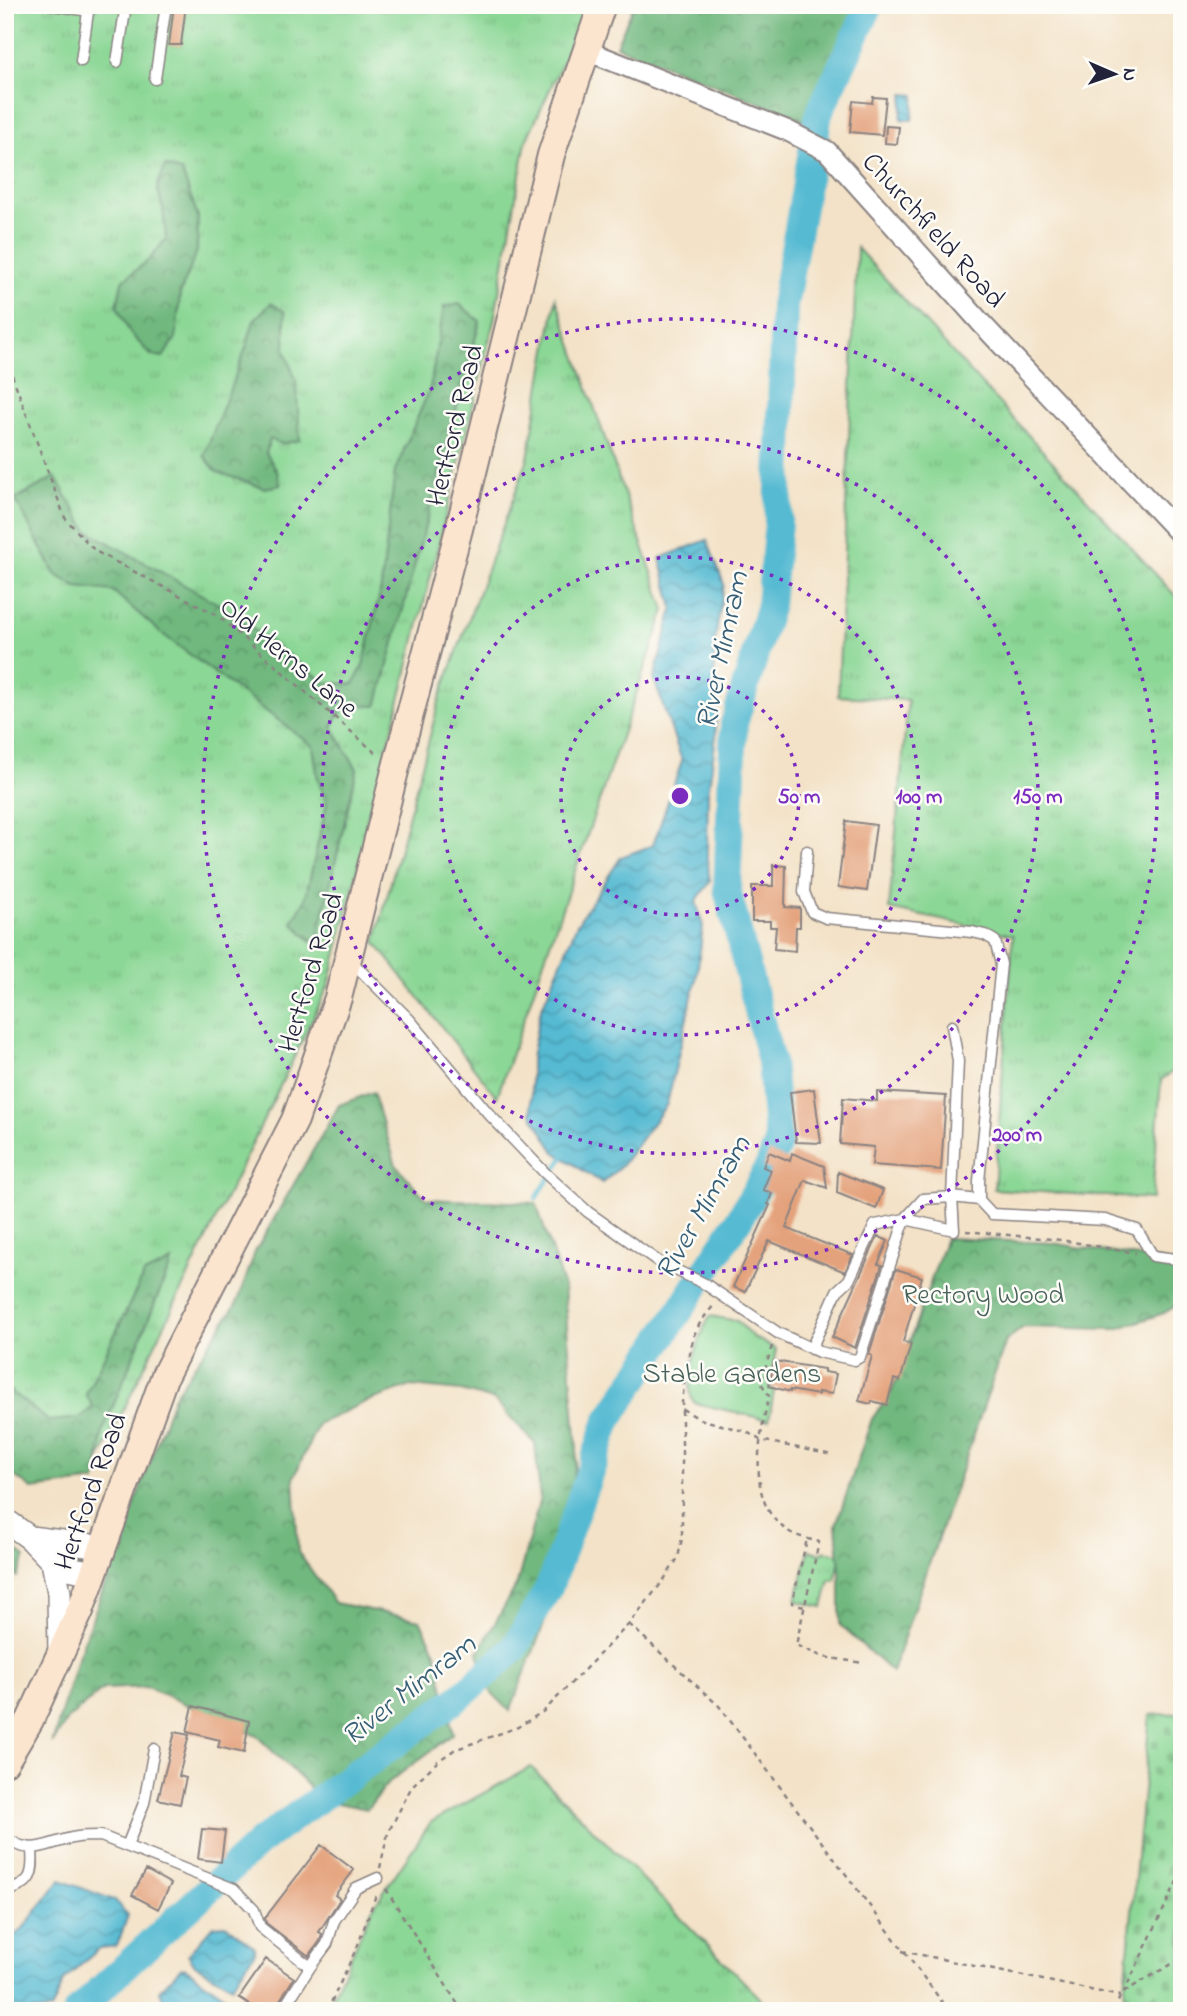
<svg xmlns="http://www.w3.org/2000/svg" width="1187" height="2016" viewBox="0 0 1187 2016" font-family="'Indie Flower',sans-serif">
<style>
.grass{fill:url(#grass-tufts);stroke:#567c68;stroke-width:2}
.forest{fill:url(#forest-crowns);stroke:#496d5c;stroke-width:2}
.cemetery{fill:url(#cemetery-stones);stroke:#567c68;stroke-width:2}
.garden{fill:#8bd795;stroke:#567c68;stroke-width:2}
.water{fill:url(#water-waves);stroke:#3b6e86;stroke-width:2}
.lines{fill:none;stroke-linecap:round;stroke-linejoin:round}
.stream{stroke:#54bad2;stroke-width:4.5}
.river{stroke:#54bad2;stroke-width:28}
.building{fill:#e4a27c}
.service-casing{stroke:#8a8281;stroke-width:13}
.minor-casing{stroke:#8a8281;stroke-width:23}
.tertiary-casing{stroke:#8a8281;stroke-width:26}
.secondary-casing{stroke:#8a8281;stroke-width:30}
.path{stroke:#8a8281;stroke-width:2.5;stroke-dasharray:5 5;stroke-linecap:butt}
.service{stroke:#fff;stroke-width:10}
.minor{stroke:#fff;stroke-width:19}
.tertiary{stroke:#fff;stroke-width:23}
.secondary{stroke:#fce5cf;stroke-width:26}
.ring{fill:none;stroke:#7b2cbf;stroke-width:3.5;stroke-dasharray:3.5 7}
.labels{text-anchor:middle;stroke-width:5;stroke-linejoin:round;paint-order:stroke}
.street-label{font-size:28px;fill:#22223b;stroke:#fdfcf7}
.park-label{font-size:28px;fill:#47615a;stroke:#fdfcf7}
.water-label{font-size:30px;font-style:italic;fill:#365f77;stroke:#fdfcf7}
.centre{fill:#7b2cbf;stroke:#fdfcf7;stroke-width:3.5}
.ring-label{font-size:21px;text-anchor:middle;font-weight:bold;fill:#7b2cbf;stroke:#fdfcf7;stroke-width:5;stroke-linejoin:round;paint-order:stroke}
</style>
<defs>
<pattern id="grass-tufts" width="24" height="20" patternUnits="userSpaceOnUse" patternTransform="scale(1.75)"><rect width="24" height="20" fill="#8bd795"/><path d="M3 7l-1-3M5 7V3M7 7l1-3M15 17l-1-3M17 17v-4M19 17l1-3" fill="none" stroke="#78b881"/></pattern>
<pattern id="forest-crowns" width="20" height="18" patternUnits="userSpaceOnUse" patternTransform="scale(1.75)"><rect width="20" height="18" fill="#70b87e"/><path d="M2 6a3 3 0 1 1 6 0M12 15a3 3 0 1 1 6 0" fill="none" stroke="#5c9568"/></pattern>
<pattern id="cemetery-stones" width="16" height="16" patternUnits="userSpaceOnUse" patternTransform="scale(1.75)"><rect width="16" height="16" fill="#8bd795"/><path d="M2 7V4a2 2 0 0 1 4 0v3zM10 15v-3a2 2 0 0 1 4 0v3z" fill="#78b881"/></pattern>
<pattern id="water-waves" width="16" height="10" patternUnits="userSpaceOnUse" patternTransform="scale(1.75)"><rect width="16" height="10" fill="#54bad2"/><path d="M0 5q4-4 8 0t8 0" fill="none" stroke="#4597ac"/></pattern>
</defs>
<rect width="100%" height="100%" fill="#fdfcf7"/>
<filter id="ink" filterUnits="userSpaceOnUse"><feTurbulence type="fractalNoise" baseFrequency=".0143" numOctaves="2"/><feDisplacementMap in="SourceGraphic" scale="14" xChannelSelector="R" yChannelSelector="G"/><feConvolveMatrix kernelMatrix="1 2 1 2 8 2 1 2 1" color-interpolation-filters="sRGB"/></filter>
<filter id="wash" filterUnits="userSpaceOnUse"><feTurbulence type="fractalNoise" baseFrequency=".00686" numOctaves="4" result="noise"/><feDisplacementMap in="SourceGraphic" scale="28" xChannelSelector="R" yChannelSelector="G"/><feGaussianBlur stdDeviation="1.57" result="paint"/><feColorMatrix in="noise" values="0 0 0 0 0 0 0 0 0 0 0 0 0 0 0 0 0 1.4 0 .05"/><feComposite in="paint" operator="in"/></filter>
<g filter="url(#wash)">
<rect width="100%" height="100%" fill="#f3e2c7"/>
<path class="grass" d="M5,5H589L526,141L494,321L329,985L92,1475L5,1438Z
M857,248L1182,603V1065L1161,1080L1152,1199L994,1189L1013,935L889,909L908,700L838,696Z
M556,298L665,610L497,1097L375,942L440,698L528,458Z
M809,1550L821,1554L825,1551L841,1555L835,1581L830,1580L823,1607L796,1601Z
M531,1767L773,2011H326L372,1909L431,1822Z"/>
<path class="forest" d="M634,5H880L821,127L616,46Z
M165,166L182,172L198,217L197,251L180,294L176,338L163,357L151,355L130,333L117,306L122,281L149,260L166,239L163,209L157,187Z
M271,303L285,312V349L296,381L300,440L282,444L270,439L266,453L277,471L280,485L264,488L217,472L204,456L246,348L254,320Z
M459,304L480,321L377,706L345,705L332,727L357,769L316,946L292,922L305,900L327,803L318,780L313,746L161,633L113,591L76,587L55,574L15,499L55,477L88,531L220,605L326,683L354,684L364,663L381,588L395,471L430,388L444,307Z
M373,1092L396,1165L426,1199L536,1203L564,1288L577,1449L563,1575L510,1711L491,1692L478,1653L517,1584L540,1498L535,1443L494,1400L461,1391L411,1386L363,1403L318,1424L294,1477L298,1552L335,1603L420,1620L436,1652L453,1734L388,1783L367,1809L323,1800L257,1736L147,1687L103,1689L68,1719L52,1744L76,1663L174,1396L238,1301L255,1252L339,1105Z
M946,1238L1052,1243L1182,1264V1302L1164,1313L1116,1329L1023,1327L1006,1341L892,1672L840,1625V1572L836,1525L872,1419L892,1391Z
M172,1261L103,1431L96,1481L32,1489L5,1469V1387L49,1421L80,1418L93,1407L86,1394L144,1274Z
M5,1542L25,1557L17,1577L5,1569Z"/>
<path class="cemetery" d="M1182,1713V2005L1124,1998L1150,1715Z"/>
<path class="garden" d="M710,1316L737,1321L753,1337L776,1349L769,1386L774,1391L769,1420L695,1403C681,1390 700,1332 710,1316Z"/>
<path class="water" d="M904,94L915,95L912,120L901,119Z
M707,540L724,584L714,647L716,736L708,794L707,856L710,882L696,901L703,926L697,975L667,1104L622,1165L602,1183L555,1152L531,1113V1058L540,1012L577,924L621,857L653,845L682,761L654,679L673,608L660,558Z
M60,1880L114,1900L128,1915L117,1946L100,1948L65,1979L51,2011H5V1941L21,1931Z
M226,1925L255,1947V1952L232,1986L195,1965L188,1954L213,1926Z
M185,1968L235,2003L237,2011H181L162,1997L160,1990L180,1969Z"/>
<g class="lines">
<path class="stream" d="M536,1198L563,1158"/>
<path class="river" d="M77,2011L261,1841L462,1695L514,1649L550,1585L608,1421L740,1218L767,1170L778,1144L771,1061L727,889L734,724L770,605L778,523L784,306L819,113L870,5"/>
</g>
<g id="blocks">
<path class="building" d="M174,5H186L181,45H169Z
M873,97L886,98L882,135L850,132L853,101L872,103Z
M886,126L899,127L897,144L885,143Z
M846,821L876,825L867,891L838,887Z
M773,865L786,866L785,907L800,908V927H796L795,951L774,949L776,927H770V921H752V886H773Z
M814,1089L821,1143L796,1142L790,1092Z
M877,1092L946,1096L941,1170L872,1165L874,1147L840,1144L843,1098L877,1101Z
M769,1152L790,1161L792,1153L824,1166L827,1188L805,1180L786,1228L853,1255L845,1272L769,1241L745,1292L733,1287L770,1205L768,1204L772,1193L763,1190L771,1170L763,1167Z
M838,1172L883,1190L876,1209L837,1193Z
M878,1236L888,1241L878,1264L882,1265L855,1348L832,1337Z
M896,1269L922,1277L903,1342L911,1344L900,1381L894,1379L887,1405L872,1401L871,1404L859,1401L872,1356L869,1354Z
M774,1361L824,1369V1372L836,1374L832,1394L818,1392V1395L790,1390V1392L769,1386Z
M193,1706L249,1721L244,1753L218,1747L220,1740L187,1732Z
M175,1732L189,1735L179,1776L186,1778L180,1804L158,1799Z
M202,1829L225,1831L221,1862L198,1859Z
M321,1845L354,1870L335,1895L340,1899L319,1932L322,1934L320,1941L309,1956L266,1923L265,1918Z
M146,1870L171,1884L158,1909L132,1895Z
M266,1959L294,1978L273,2011H258L239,1998Z"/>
</g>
</g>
<g filter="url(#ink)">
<use href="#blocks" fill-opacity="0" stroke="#8a8281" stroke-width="2"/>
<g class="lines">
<g class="service-casing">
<path id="service" d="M53,5L89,11
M81,61L89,5
M117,62L126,5
M155,79L166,5
M807,851L804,892L812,912L826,918L972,932L985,935L995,941L1001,964L979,1181V1200
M352,962L409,1019L488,1113L545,1173L588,1212L659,1262L705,1284L778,1333L819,1352L855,1360L860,1357L905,1219L923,1199L952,1197L979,1200L992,1214L1105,1220L1137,1230L1153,1256L1182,1260
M811,1349L837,1291L849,1280L875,1225L905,1219L954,1230L952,1197L958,1061L952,1026
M5,1837C32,1859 49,1841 78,1837C85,1836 93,1836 101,1836L234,1889L254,1910L260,1927L310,1967L282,2011
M127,1846L144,1803L154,1749
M5,1892C31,1884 34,1876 32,1850
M310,1967L327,1944L334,1921L356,1888L378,1878"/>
</g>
<g class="minor-casing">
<path id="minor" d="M585,50L786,130L827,151L982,324L1182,536"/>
</g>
<g class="tertiary-casing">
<path id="tertiary" d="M5,1520L30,1538L53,1562L64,1567L93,1573
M30,1538L87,1545L101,1550
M53,1562L59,1592L60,1654"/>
</g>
<g class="secondary-casing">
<path id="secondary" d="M5,1762L30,1720L80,1611L165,1375L295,1120L338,998L395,771L459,529L551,155L602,5"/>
</g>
<path class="path" d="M5,356L65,518L95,551L217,615L377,754
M966,1231L1061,1240L1136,1253
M772,1346L761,1383L769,1395C760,1436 744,1503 788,1531C797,1537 809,1539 819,1542L796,1645L823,1657L864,1663
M682,1409L700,1419L747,1432L760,1440L832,1455
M804,1606L792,1603L807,1539
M629,1624L719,1706L949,2011
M380,1868L388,1833L412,1786L438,1761L454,1750L518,1727L544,1711L629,1624L663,1581L678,1558L682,1538V1403L685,1376L694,1335L701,1321L714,1305
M386,1889L462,2011
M902,1951L1120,1996
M1124,1992L1182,1958
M327,2011L358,1945L377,1892
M1115,2011L1120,1996L1124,1992L1182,1871"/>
<use href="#service" class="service"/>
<use href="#minor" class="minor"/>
<use href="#tertiary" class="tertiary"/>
<use href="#secondary" class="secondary"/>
</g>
</g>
<g class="ring">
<circle cx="680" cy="796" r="119"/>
<circle cx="680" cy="796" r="239"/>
<circle cx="680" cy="796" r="358"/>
<circle cx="680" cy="796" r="477"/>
</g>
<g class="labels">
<g class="street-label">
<text transform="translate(935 229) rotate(48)" y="10">Churchfield Road</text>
<text transform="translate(453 425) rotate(-76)" y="10">Hertford Road</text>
<text transform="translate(290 656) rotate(40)" y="10">Old Herns Lane</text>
<text transform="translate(309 972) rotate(-73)" y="10">Hertford Road</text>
<text transform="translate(89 1491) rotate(-70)" y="10">Hertford Road</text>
</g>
<g class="park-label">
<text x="983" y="1303">Rectory Wood</text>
<text x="732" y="1382">Stable Gardens</text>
</g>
<g class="water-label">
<text transform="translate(721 650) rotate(-78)" y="10">River Mimram</text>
<text transform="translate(702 1207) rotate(-60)" y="10">River Mimram</text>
<text transform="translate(408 1689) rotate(-38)" y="10">River Mimram</text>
</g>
</g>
<circle cx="680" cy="796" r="10" class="centre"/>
<g class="ring-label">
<text x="799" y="803">50 m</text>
<text x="919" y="803">100 m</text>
<text x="1038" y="803">150 m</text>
<text x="1017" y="1141">200 m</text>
</g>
<rect width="1187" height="2016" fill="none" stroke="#fdfcf7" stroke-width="28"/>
<g transform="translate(1114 74) rotate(92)" stroke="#fdfcf7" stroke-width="5" paint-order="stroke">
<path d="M0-5L12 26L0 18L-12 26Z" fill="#22223b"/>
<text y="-10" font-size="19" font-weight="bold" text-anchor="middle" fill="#22223b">N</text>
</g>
</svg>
